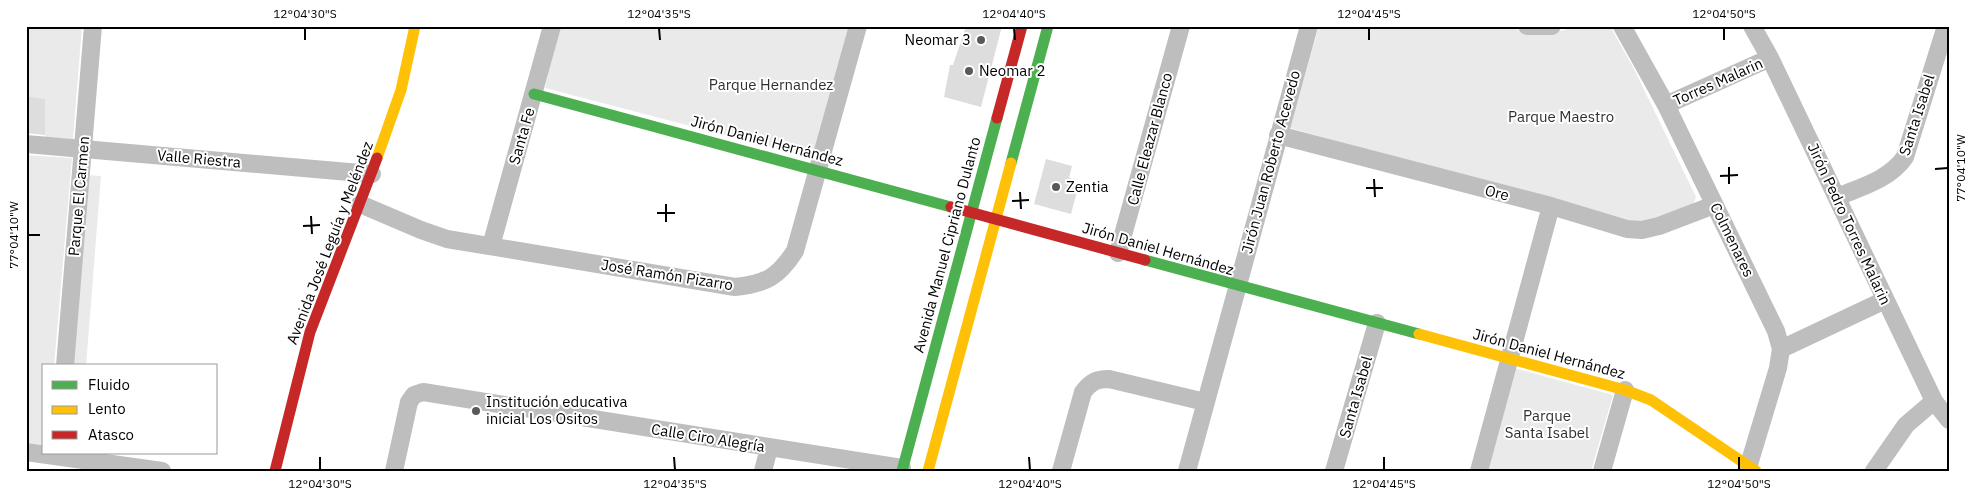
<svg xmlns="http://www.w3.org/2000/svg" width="1975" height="497" viewBox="0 0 1975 497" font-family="'IBM Plex Sans',sans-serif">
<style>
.green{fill:#eaeaea}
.building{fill:#ddd}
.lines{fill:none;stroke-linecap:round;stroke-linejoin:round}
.street{stroke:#bebebe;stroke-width:18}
.fast{stroke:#4caf50;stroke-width:11}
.slow{stroke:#ffc107;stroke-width:11}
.jam{stroke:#c62828;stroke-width:11}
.ticks{fill:none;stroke:#000;stroke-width:2}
.poi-dot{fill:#595959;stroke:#fff;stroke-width:2}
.labels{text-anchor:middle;stroke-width:4;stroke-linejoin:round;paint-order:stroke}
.poi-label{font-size:15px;fill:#000;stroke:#fff;text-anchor:start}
.street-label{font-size:15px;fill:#000;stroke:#fff}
.park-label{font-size:15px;fill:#303030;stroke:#fff}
.neatline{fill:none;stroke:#000;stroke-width:2}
.ticks-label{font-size:12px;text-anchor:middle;fill:#000}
</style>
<rect width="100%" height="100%" fill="#fff"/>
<path class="green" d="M26,26H82L73,139L45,137V99L26,96Z
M559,26H849L813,158L545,88Z
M1319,26H1500L1540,34L1565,30L1574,26H1610L1634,69L1696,197L1693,205L1643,223L1626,222L1290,128Z
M26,155L72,158L54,366H44V445L26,443Z
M87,175L101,176L86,366H72Z
M1514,368L1613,395L1591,471H1487Z"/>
<path class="building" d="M966,26H1002L981,107L944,97L950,65H953Z
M26,96L45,99V135L26,133Z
M1046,159L1072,166L1069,178H1071L1070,185L1078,188L1071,214L1034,204Z"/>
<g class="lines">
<path class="street" d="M1527,26H1552
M1622,26L1666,105L1776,331L1781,349L1778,368L1747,471
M1752,26L1770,58L1934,401L1949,420
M1666,105L1770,58
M1278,135L1551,206L1627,229L1642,230L1659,226L1714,205
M26,144L372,174
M1837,197C1861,187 1889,180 1905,157L1946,26
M360,204L421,230L447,239L735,287C766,284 778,277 795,251L858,26
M491,246L552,26
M1118,253L1181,26
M1781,349L1885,300
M65,366L93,26
M26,452L162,471
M394,471L409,402L414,395L423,392L902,468
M763,471L769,448
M1061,471L1083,392C1091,382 1096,379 1109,379L1205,402
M1187,471L1309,26
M1334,471L1377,323
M1479,471L1551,206
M1602,471L1625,390
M1874,471L1906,425L1934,401"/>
<path class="fast" d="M534,94L951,207
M1011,163L1048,26
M1145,260L1419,334
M902,471L997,118"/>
<path class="slow" d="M377,158L401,90L415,26
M1419,334L1625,390L1651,400L1756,471
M928,471L1011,163"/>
<path class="jam" d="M997,118L1022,26
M951,207L1145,260
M275,471L310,332L377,158"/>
</g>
<path class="ticks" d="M305,28V40M659,28L660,40M1014,28L1015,40M1369,28V40M1724,28V40M1729,167V184M1935,169L1948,168M1720,176L1738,175M1374,179L1375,197M1366,188H1383M1020,192L1021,209M1012,201L1029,200M666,204V222M657,213H675M311,216L312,234M303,226L320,225M28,235H40M320,457V470M674,457L675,470M1029,457L1030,470M1384,457V470M1739,457V470"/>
<g class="poi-dot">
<circle cx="981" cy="40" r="5"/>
<circle cx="969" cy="71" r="5"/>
<circle cx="1056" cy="187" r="5"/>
<circle cx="476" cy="411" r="5"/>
</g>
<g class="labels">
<g class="poi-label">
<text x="971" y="45" text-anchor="end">Neomar 3</text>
<text x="979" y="76">Neomar 2</text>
<text x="1066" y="192">Zentia</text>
<text x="486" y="407">Institución educativa<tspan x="486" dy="17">inicial Los Ositos</tspan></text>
</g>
<g class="street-label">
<text transform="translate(1718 82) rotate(-24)" y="5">Torres Malarin</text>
<text transform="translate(1917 115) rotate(-72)" y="5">Santa Isabel</text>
<text transform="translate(522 136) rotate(-74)" y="5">Santa Fe</text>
<text transform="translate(1150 139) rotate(-75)" y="5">Calle Eleazar Blanco</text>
<text transform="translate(767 141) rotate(15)" y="5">Jirón Daniel Hernández</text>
<text transform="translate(199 159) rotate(5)" y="5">Valle Riestra</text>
<text transform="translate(1271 162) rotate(-75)" y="5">Jirón Juan Roberto Acevedo</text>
<text transform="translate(1497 193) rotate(14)" y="5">Ore</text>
<text transform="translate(79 196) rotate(-85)" y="5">Parque El Carmen</text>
<text transform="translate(1849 224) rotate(65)" y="5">Jirón Pedro Torres Malarin</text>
<text transform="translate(1732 240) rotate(64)" y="5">Colmenares</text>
<text transform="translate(330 243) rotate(-69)" y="5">Avenida José Leguía y Meléndez</text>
<text transform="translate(947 245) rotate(-75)" y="5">Avenida Manuel Cipriano Dulanto</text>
<text transform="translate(1158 249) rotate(16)" y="5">Jirón Daniel Hernández</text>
<text transform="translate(667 275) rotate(9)" y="5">José Ramón Pizarro</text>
<text transform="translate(1549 354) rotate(15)" y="5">Jirón Daniel Hernández</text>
<text transform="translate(1356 397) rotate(-74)" y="5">Santa Isabel</text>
<text transform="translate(708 438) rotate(9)" y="5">Calle Ciro Alegría</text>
</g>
<g class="park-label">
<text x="771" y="90">Parque Hernandez</text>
<text x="1561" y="122">Parque Maestro</text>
<text x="1547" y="421">Parque<tspan x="1547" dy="17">Santa Isabel</tspan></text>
</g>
</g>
<rect width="1975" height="497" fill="none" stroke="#ffffff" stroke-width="55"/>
<rect x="42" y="364" width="175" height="90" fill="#ffffff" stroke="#999999"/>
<rect x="52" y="381" width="25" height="8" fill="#4caf50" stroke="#999999"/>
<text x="88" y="390" font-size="15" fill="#000000">Fluido</text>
<rect x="52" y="406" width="25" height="8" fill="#ffc107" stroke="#999999"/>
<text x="88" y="414" font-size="15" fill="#000000">Lento</text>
<rect x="52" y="431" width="25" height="8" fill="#c62828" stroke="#999999"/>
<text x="88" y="440" font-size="15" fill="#000000">Atasco</text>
<rect x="28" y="28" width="1920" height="442" class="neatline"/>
<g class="ticks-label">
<text x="305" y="18">12°04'30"S</text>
<text x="659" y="18">12°04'35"S</text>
<text x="1014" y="18">12°04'40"S</text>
<text x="1369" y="18">12°04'45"S</text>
<text x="1724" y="18">12°04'50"S</text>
<text transform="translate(1961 168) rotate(-90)" y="4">77°04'10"W</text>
<text transform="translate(14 235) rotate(-90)" y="4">77°04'10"W</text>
<text x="320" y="488">12°04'30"S</text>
<text x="675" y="488">12°04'35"S</text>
<text x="1030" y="488">12°04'40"S</text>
<text x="1384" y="488">12°04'45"S</text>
<text x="1739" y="488">12°04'50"S</text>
</g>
</svg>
